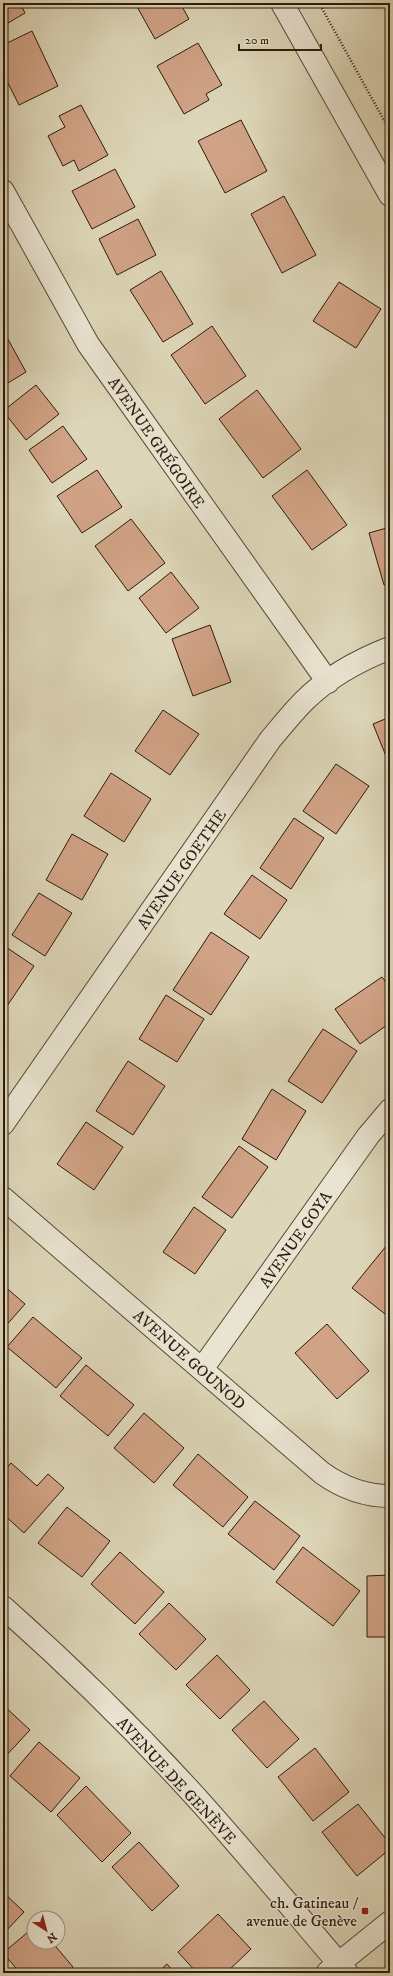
<svg xmlns="http://www.w3.org/2000/svg" width="393" height="1976" viewBox="0 0 393 1976" font-family="'IM FELL DW Pica',serif">
<style>
.building{fill:#d1a386;stroke:#2c1a0c}
.lines{fill:none;stroke-linecap:round;stroke-linejoin:round}
.minor-casing{stroke:#584937;stroke-width:24}
.path{stroke:#2c1a0c;stroke-width:2.5;stroke-dasharray:1 2;stroke-linecap:butt}
.minor{stroke:#e9e4d1;stroke-width:22}
.poi-dot{fill:#8f2418;stroke:#e9e4d1;stroke-width:1.5}
.labels{text-anchor:middle;stroke-width:3;stroke-linejoin:round;paint-order:stroke}
.street-label{font-size:16px;fill:#2c1a0c;stroke:#e9e4d1}
.poi-label{font-size:16px;fill:#2c1a0c;stroke:#e9e4d1;text-anchor:end}
</style>
<rect width="100%" height="100%" fill="#ddd6b8"/>
<filter id="stains"><feTurbulence type="fractalNoise" baseFrequency=".005" numOctaves="4"/><feColorMatrix values="0 0 0 0 .2 0 0 0 0 .09 0 0 0 0 .02 0 0 0 .5 -.17"/></filter>
<radialGradient id="worn" r=".72"><stop offset=".6" stop-color="#630" stop-opacity="0"/><stop offset="1" stop-color="#630" stop-opacity=".3"/></radialGradient>
<path class="building" d="M3,3H20L25,13L8,23L3,13Z
M135,3H180L189,19L155,39Z
M32,31L58,86L19,105L3,73V45Z
M198,43L222,85L206,94L209,100L184,114L157,66Z
M81,105L108,155L79,171L74,160L63,166L48,136L65,127L59,116Z
M241,120L267,171L225,193L198,141Z
M115,169L135,207L92,229L72,191Z
M284,196L316,255L282,273L251,214Z
M138,219L156,255L117,275L99,239Z
M161,271L193,324L163,342L130,290Z
M339,282L381,309L356,348L313,321Z
M212,326L246,376L205,404L171,355Z
M4,332L26,372L3,386V333Z
M390,359V368L386,366Z
M36,385L59,414L26,440L3,411Z
M257,390L301,449L263,478L219,419Z
M63,426L87,459L52,483L29,450Z
M97,470L122,507L82,533L57,496Z
M307,470L347,525L312,550L272,496Z
M131,519L165,563L128,591L95,546Z
M390,527V583L384,585L369,533Z
M171,572L199,608L166,633L139,598Z
M210,625L231,682L193,696L172,639Z
M163,710L199,734L170,775L135,751Z
M390,717V766L373,724Z
M336,764L369,786L336,834L303,811Z
M111,773L151,799L124,842L84,816Z
M294,818L324,838L291,889L260,868Z
M72,834L108,854L82,900L46,880Z
M252,875L287,900L260,939L224,914Z
M39,893L72,913L45,956L12,935Z
M211,932L249,957L211,1015L173,990Z
M3,945L34,966L3,1012Z
M382,977L390,988V1023L360,1044L335,1009Z
M166,995L204,1019L177,1062L139,1039Z
M323,1029L357,1051L322,1103L288,1081Z
M128,1061L165,1086L133,1135L96,1111Z
M272,1089L306,1111L276,1160L242,1139Z
M86,1122L123,1147L94,1190L57,1164Z
M239,1146L268,1167L232,1218L202,1197Z
M194,1207L226,1230L195,1274L163,1252Z
M387,1245L390,1247V1308L385,1314L352,1288Z
M3,1285L25,1304L3,1329Z
M33,1317L82,1358L56,1388L7,1347Z
M327,1324L369,1371L337,1399L295,1353Z
M86,1365L134,1405L108,1436L60,1396Z
M144,1413L184,1448L154,1483L114,1448Z
M198,1454L248,1497L223,1527L173,1485Z
M11,1463L37,1486L48,1474L64,1488L24,1533L3,1514V1472Z
M255,1501L300,1536L274,1570L228,1534Z
M67,1507L110,1541L82,1577L38,1543Z
M303,1547L360,1591L333,1626L276,1582Z
M120,1552L164,1592L135,1624L91,1584Z
M390,1575V1637H367V1576Z
M169,1603L206,1639L176,1670L139,1634Z
M217,1655L250,1690L220,1719L186,1685Z
M264,1701L299,1739L267,1768L232,1730Z
M3,1705L30,1730L3,1759Z
M39,1742L80,1778L51,1812L10,1776Z
M315,1748L349,1792L313,1821L278,1777Z
M86,1786L131,1833L102,1862L57,1815Z
M358,1804L390,1844V1849L357,1876L322,1832Z
M139,1842L179,1886L152,1911L112,1867Z
M3,1892L24,1912L3,1934Z
M218,1914L251,1949L226,1973H197L178,1952Z
M34,1927V1942H52L73,1967L66,1973H20L3,1953Z
M167,1964L175,1973H157Z"/>
<g class="lines">
<g class="minor-casing">
<path id="minor" d="M282,3L390,195
M3,191L88,344L328,682
M3,1124L270,740C281,727 292,713 304,701C328,677 359,660 390,648
M3,1198L322,1473C343,1488 364,1496 390,1496
M202,1369L368,1136L390,1110
M3,1607C73,1669 140,1735 203,1805C252,1860 299,1917 347,1973
M328,1972L390,1922"/>
</g>
<path class="path" d="M319,3L390,131"/>
<use href="#minor" class="minor"/>
</g>
<rect class="poi-dot" x="361" y="1907" width="8" height="8" rx="2"/>
<g class="labels">
<g class="street-label">
<text transform="translate(157 442) rotate(55)" y="6">AVENUE GRÉGOIRE</text>
<text transform="translate(181 869) rotate(-55)" y="6">AVENUE GOETHE</text>
<text transform="translate(295 1239) rotate(-55)" y="6">AVENUE GOYA</text>
<text transform="translate(190 1359) rotate(41)" y="6">AVENUE GOUNOD</text>
<text transform="translate(177 1780) rotate(47)" y="6">AVENUE DE GENÈVE</text>
</g>
<g class="poi-label">
<text x="357" y="1908">ch. Gatineau /<tspan x="357" dy="18">avenue de Genève</tspan></text>
</g>
</g>
<rect width="393" height="1976" fill="none" stroke="#ddd6b8" stroke-width="16"/>
<rect x="4" y="4" width="385" height="1968" fill="none" stroke="#2c1a0c" stroke-width="2"/>
<rect x="8" y="8" width="377" height="1960" fill="none" stroke="#2c1a0c"/>
<g transform="translate(46 1930) rotate(144)"><circle r="19" fill="#e9e4d1" stroke="#9d9382"/>
<path d="M0-3L7 15L0 10L-7 15Z" fill="#8f2418"/>
<text y="-6" font-size="11" font-weight="bold" text-anchor="middle" fill="#2c1a0c">N</text>
</g>
<path d="M239 44v6h82v-6" fill="none" stroke="#2c1a0c" stroke-width="2"/>
<text x="245" y="44" font-size="12" fill="#2c1a0c" stroke="#e9e4d1" stroke-width="3" paint-order="stroke">20 m</text>
<rect width="100%" height="100%" filter="url(#stains)"/>
<rect width="100%" height="100%" fill="url(#worn)"/>
</svg>
